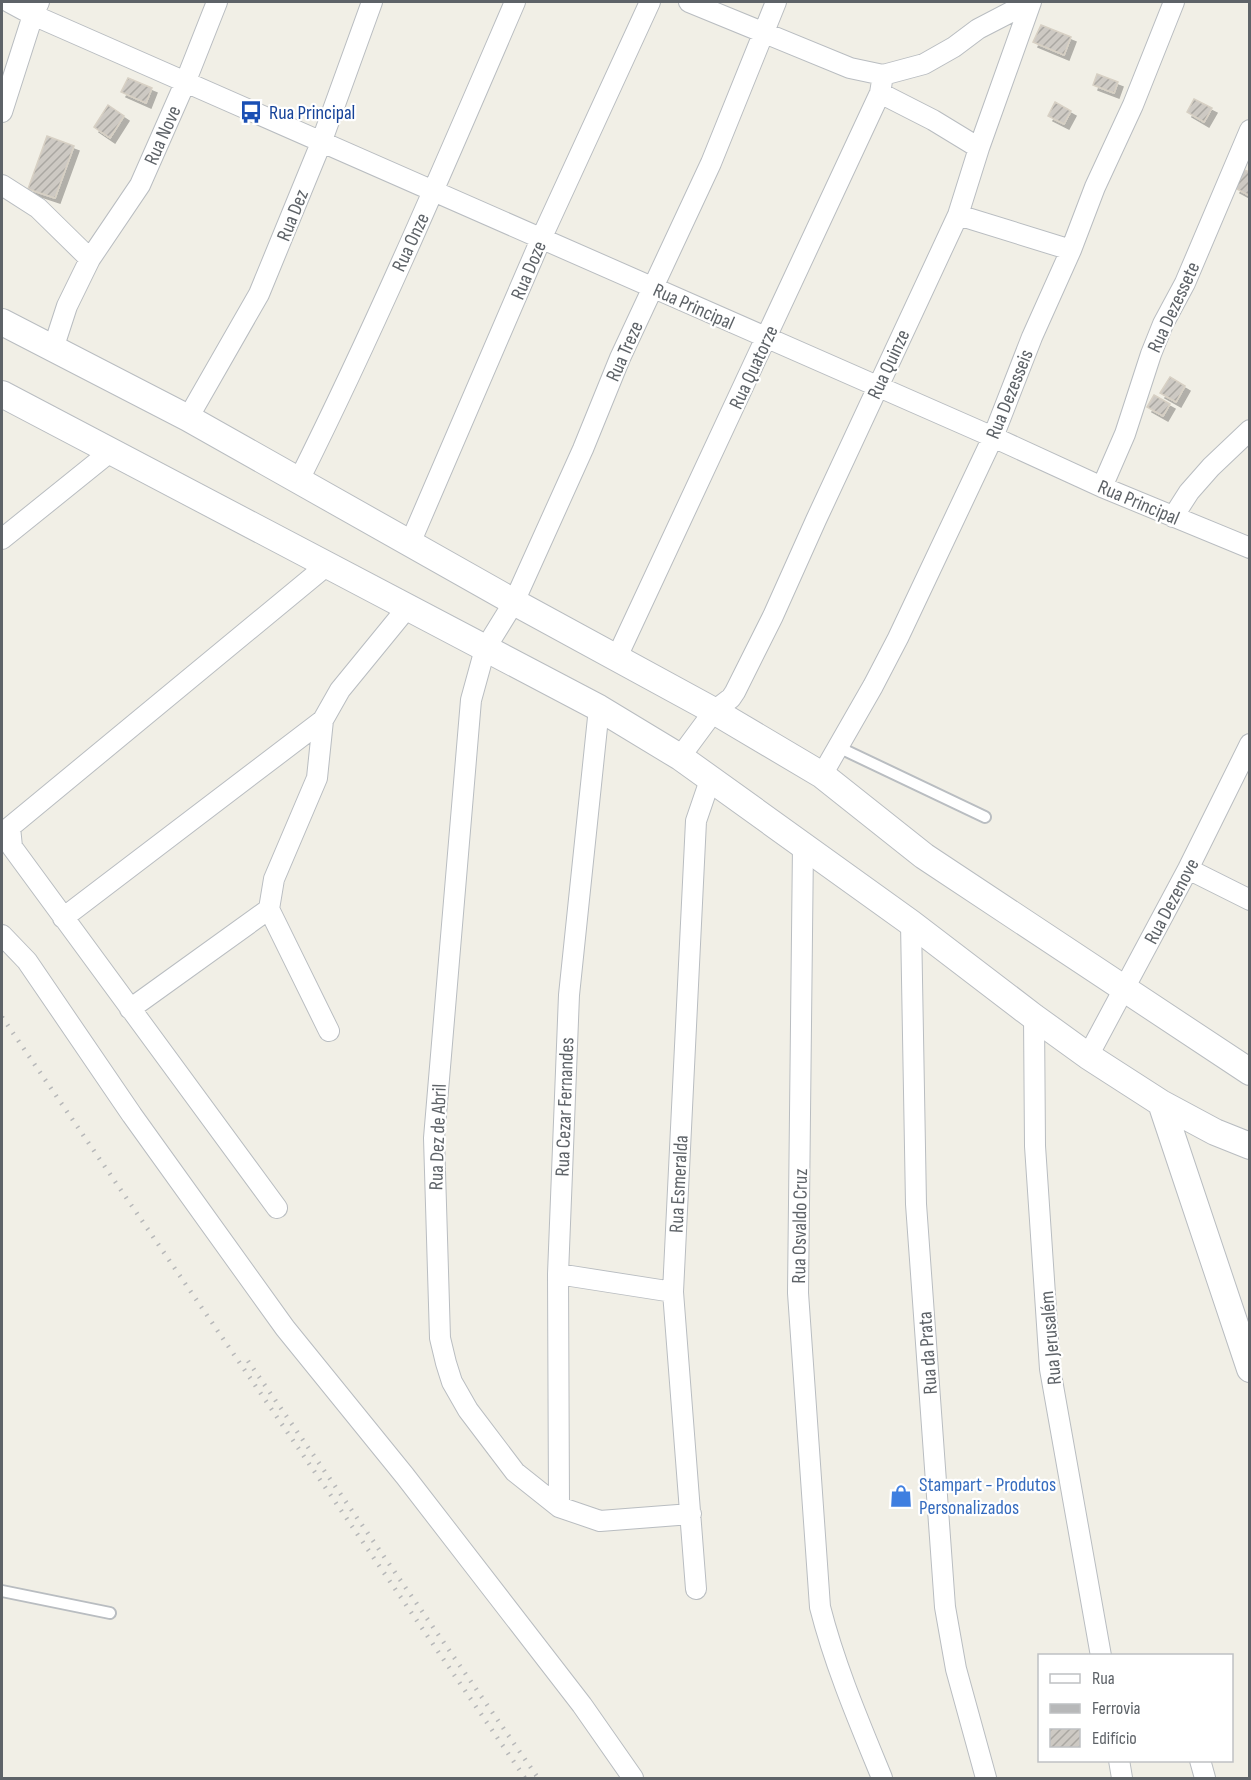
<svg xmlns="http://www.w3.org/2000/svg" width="1251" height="1780" viewBox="0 0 1251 1780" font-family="'Sofia Sans Condensed',sans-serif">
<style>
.building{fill:url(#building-hatch);stroke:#d7d0c4;stroke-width:1.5;filter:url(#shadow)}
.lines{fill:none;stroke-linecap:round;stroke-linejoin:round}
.service-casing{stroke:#b9bdc1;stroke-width:14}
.minor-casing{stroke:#b9bdc1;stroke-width:22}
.tertiary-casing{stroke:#b9bdc1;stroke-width:28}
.service{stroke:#fff;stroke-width:10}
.minor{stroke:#fff;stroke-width:20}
.tertiary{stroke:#fff;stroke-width:26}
.rail{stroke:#b7b8b9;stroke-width:4.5;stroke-dasharray:1.5 8;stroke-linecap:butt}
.labels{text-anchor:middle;stroke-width:4.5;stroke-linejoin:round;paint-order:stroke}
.transit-label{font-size:20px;fill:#164399;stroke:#fff;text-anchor:start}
.street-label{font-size:20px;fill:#5e6368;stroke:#fff}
.shop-label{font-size:20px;fill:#366cbe;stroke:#fff;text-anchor:start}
</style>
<defs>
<pattern id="building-hatch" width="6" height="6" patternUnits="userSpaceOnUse" patternTransform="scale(1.5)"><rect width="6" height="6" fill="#cdc9c3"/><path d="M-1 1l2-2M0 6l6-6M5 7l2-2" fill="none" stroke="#aaa7a2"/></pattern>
<filter id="shadow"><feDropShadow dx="5" dy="5" stdDeviation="0" flood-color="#0004"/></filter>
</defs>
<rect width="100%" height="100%" fill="#f1efe6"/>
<path class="building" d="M1041,25L1071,37L1064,55L1033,42Z
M1097,74L1118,82L1114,93L1093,85Z
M128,78L152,88L146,103L121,92Z
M1194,99L1212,108L1204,122L1187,112Z
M1055,102L1071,111L1064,124L1048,116Z
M108,105L124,116L110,138L94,127Z
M47,136L74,146L55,198L28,189Z
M1244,170L1250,172V196L1235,188Z
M1170,377L1185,386L1176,402L1160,393Z
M1154,395L1170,404L1163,416L1147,407Z"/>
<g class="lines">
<g class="service-casing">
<path id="service" d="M838,747L985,817
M2,1591L110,1613"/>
</g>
<g class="minor-casing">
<path id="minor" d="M9,2L33,15L993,437L1102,487L1250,548
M689,2L850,68L883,75L924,64L954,47L978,29L1030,2
M880,93L933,120L979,148
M2,112L33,15L39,2
M2,185L38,208L90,259L67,306L53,349
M958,215L1071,250
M90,259L140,185L185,83L217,2
M188,418L259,294L321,143L372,2
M299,480C377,324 446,162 515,2
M1102,487L1125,434L1151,354L1163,324L1185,283L1250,130
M1173,517L1189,492L1211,467L1250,430
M2,539L110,452
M411,541L541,239L650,2
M617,657L880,93L883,75
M680,757L714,711L731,698L735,692L773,616L816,520L958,215L979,148L1031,2
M822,775L873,686L898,638L993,437L1032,337L1071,250L1095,187L1133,105L1174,2
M803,845L798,1293L820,1607C835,1666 859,1722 882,1778
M1188,869L1250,900
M63,918L323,720
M911,923L916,1204L945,1607L956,1669L986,1778
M2,935L27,961L132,1115L285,1328L405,1476L582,1705L633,1778
M130,1009L269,909
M1034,1017L1035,1146L1050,1369L1101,1656
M329,1031L269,909L274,879L317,778L323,720L340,690L407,608
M1088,1056L1188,869L1250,744
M277,1208L12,847L10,827L326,566
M558,1274L673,1292
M559,1507L558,1274L569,995L599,708
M691,1514L600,1521L559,1507L515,1472L468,1410L452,1382L446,1363L440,1338L434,1138L471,700L485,649L514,602L583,449L620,358L711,163L776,2
M696,1589L673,1292L696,821L710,780
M1119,1760L1122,1778
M1200,1760L1205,1778"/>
</g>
<g class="tertiary-casing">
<path id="tertiary" d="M2,322L188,418L514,602L714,711L822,775L924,856L1250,1072
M2,394L599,708L680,757L911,923L1034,1017L1088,1056L1161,1103L1215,1132L1250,1146
M1161,1103L1250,1369"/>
</g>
<use href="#service" class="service"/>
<use href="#minor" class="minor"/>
<use href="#tertiary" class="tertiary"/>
<path class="rail" d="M2,1017L525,1778
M248,1361L538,1778"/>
</g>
<defs>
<g id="bus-bare" transform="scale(1.8)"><path d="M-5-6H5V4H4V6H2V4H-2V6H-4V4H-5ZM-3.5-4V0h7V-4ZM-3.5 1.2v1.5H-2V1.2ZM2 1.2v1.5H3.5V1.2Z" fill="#1a4fb4" stroke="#fff" stroke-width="2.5" paint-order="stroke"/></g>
<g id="shop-bare" transform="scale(1.8)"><path d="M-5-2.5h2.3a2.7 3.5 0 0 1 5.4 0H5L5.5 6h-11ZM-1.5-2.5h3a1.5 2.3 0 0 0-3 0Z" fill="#3f7fe0" stroke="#fff" stroke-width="2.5" paint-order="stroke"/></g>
</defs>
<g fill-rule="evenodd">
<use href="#bus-bare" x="251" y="112"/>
<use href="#shop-bare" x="901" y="1496"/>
</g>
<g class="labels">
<g class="transit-label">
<text x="269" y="119">Rua Principal</text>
</g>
<g class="street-label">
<text transform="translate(162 135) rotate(-66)" y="7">Rua Nove</text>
<text transform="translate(292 215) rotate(-68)" y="7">Rua Dez</text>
<text transform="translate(410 242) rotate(-65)" y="7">Rua Onze</text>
<text transform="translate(528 270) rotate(-67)" y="7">Rua Doze</text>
<text transform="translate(694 306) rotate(24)" y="7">Rua Principal</text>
<text transform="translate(1173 307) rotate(-65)" y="7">Rua Dezessete</text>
<text transform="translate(624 351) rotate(-66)" y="7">Rua Treze</text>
<text transform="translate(888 364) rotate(-65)" y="7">Rua Quinze</text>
<text transform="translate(753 367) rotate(-65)" y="7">Rua Quatorze</text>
<text transform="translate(1009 394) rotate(-68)" y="7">Rua Dezesseis</text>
<text transform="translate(1139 502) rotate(23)" y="7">Rua Principal</text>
<text transform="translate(1171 901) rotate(-62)" y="7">Rua Dezenove</text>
<text transform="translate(564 1107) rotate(-88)" y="7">Rua Cezar Fernandes</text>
<text transform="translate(437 1137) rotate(-88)" y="7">Rua Dez de Abril</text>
<text transform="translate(678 1184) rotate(-87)" y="7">Rua Esmeralda</text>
<text transform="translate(799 1226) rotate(-89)" y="7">Rua Osvaldo Cruz</text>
<text transform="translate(1050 1338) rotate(-95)" y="7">Rua Jerusalém</text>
<text transform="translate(927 1353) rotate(-94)" y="7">Rua da Prata</text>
</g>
<g class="shop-label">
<text x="919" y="1491">Stampart - Produtos<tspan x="919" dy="23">Personalizados</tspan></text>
</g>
</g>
<rect width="1251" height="1780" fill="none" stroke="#5e6368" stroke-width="6"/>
<rect x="1038" y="1654" width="195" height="108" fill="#ffffff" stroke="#bfc1c3" stroke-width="1.5"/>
<rect x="1050" y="1674" width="30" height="9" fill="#ffffff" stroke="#bfc1c3" stroke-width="1.5"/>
<text x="1092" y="1684" font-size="18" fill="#5e6368">Rua</text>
<rect x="1050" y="1704" width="30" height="9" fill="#b7b8b9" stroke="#bfc1c3" stroke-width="1.5"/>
<text x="1092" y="1714" font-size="18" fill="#5e6368">Ferrovia</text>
<rect x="1050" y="1729" width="30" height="18" fill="url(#building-hatch)" stroke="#bfc1c3" stroke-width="1.5"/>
<text x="1092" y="1744" font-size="18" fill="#5e6368">Edifício</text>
</svg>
